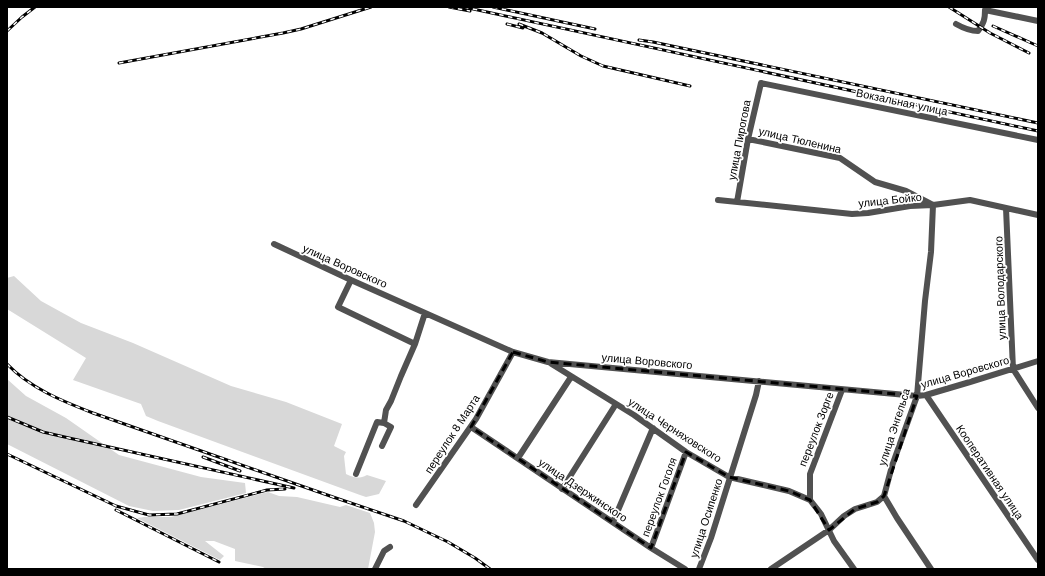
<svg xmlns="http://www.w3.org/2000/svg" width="1045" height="576" viewBox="0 0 1045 576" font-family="Arial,sans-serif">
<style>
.green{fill:#d8d8d8}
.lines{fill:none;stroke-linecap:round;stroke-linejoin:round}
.minor{stroke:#515151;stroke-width:6}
.rail-casing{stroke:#000;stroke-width:3}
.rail{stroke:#fff;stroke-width:1.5;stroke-dasharray:4.5;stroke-linecap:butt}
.marked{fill:none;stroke:#000;stroke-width:3;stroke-dasharray:8 5;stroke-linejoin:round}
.labels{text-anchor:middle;stroke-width:3.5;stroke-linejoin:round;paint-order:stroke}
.street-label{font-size:11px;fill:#000;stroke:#fff}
</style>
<rect width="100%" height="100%" fill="#fff"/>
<path class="green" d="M14,276L41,301L81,323L133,343L231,386L286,402L342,424L334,446L346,452L344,456L346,474C354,478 359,479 367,475L386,481L379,494L366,497L360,495L158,421L146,416L141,404L73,380L86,358L7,309V278Z
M7,379L26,396L66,418L119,455L201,477L245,483L246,493L179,510L153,511L129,506L7,444Z
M268,492L279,496L297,497L340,507L346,505L370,513L374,523L375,532L368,569H266L263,567L235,561V549L214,541H205L224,556L220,560L137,518L144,517H171Z"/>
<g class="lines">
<path class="minor" d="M956,24C963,28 969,31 978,31C984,23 985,19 985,10L1038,21
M748,139L840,158L875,182L906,191L933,205L931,252L925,301L917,396L892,466L884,496L897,518L931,569
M718,200L852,214L868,213L910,206L933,205L970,200L1038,215
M737,202L748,139L761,83L1038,140
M1006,208L1013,369L1038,408
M274,244L351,280L513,352L548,362L917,396L926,395L970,382L1038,361
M351,280L338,307L415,344
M550,363L634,415L686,452L729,477L789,491L810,500L821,514L834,541L854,569
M926,395L1038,560
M471,427L651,548L685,569
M382,446L391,427L384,423
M518,458L571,377
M356,474L377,422L384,423L386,410L391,401L401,376L415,344L425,313
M562,489L616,404
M810,500V474L842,390
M416,505L476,419L513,352
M613,522L653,428
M651,548L686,452
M375,569L384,551L390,547
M699,569L711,538L756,395L759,381
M771,569L829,530L844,516L855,509L877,502L884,496"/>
<g class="rail-casing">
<path id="rail" d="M449,7L470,11
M464,7L1038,131
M493,7L595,29
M949,7L990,33L1029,53
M507,24L523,28
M519,24L542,33L581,56L603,66L690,86
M993,26L1038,46
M7,31L22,17L35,7
M639,40L653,42L1038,123
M119,63L283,33L301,29L371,7
M7,364C30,388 62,401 93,413L333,497L404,521L448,542L475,558L490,569
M7,417L43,432L69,438L294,488
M7,454L116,506L149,515L177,514L267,490L285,489
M203,457L240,471
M116,510L219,562"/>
</g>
<use href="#rail" class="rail"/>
</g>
<path class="marked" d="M513,352L548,362L917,396L884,496L877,502L855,509L829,530L810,500L789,491L729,477L686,452L651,548L471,427Z"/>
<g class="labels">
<g class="street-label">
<text transform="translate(902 102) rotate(12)" y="4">Вокзальная улица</text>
<text transform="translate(739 140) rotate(-79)" y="4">улица Пирогова</text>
<text transform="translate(800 140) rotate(13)" y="4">улица Тюленина</text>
<text transform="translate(890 200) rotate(-6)" y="4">улица Бойко</text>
<text transform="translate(345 266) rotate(24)" y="4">улица Воровского</text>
<text transform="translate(1000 288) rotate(-92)" y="4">улица Володарского</text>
<text transform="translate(647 361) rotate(5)" y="4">улица Воровского</text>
<text transform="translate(965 372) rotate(-16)" y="4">улица Воровского</text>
<text transform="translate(894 427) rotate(-72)" y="4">улица Энгельса</text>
<text transform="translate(816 429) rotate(-69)" y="4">переулок Зорге</text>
<text transform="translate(675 430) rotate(33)" y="4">улица Черняховского</text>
<text transform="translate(452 434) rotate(-57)" y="4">переулок 8 Марта</text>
<text transform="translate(990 472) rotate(56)" y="4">Кооперативная улица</text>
<text transform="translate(583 490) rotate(34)" y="4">улица Дзержинского</text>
<text transform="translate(659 497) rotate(-70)" y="4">переулок Гоголя</text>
<text transform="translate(706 518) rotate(-72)" y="4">улица Осипенко</text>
</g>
</g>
<rect width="1045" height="576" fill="none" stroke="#000000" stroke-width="16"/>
</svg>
